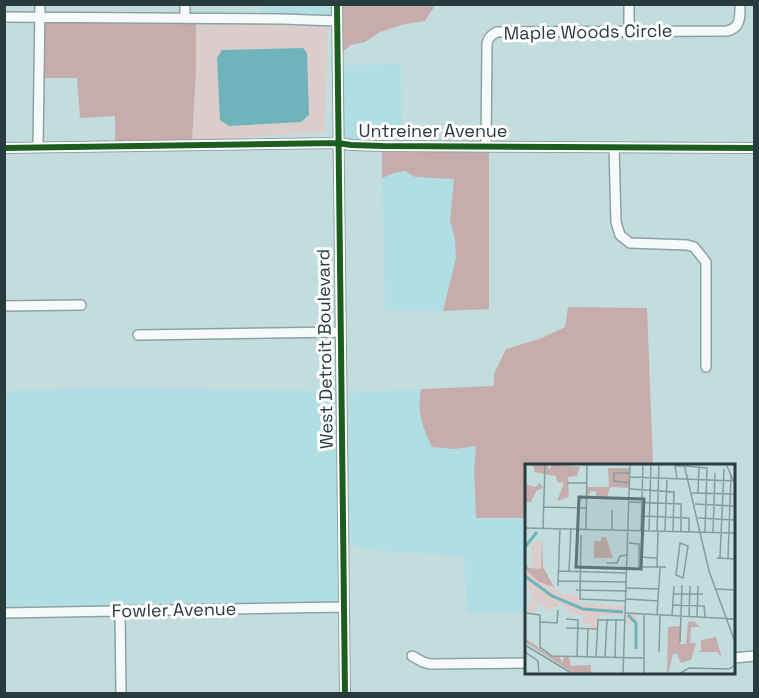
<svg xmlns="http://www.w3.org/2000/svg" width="759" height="698" viewBox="0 0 759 698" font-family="'Space Grotesk',sans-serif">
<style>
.built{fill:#b1dee2}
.green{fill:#dacdcc}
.forest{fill:#c6adab}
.water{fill:#6fb4bb}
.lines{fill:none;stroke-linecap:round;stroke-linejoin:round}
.minor-casing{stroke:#8da2a3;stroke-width:12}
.minor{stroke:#f6fafa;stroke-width:9}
.cycleway-casing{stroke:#fefefe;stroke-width:10}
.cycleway{stroke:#1b5e20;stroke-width:6}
.labels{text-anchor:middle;stroke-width:6;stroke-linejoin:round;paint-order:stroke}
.street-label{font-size:18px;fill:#283b3d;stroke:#fefefe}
.inset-river{fill:none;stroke:#6fb4bb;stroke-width:3}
.inset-road{fill:none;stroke:#859c9e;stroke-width:1.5}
.view{fill:#5e7476;fill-opacity:0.15;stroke:#5e7476;stroke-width:3}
.inset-edge{fill:none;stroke:#283b3d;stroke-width:3}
</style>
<rect width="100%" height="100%" fill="#c3dddf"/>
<path class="built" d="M262,5H333V17L262,15Z
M401,64L402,142L351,141L342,139V65Z
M406,171L415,177L454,179L450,220L455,240L456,258L443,311H385L382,178L394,173Z
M105,388L336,391L339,604L5,609L4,391Z
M421,389L419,401L454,449L476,445L474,471L476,518H526V613H467L464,556L365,550L347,542L345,393Z"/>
<path class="green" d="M196,22L328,27L325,132L192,141L196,72Z"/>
<path class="forest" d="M342,5H434V7L425,21L405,24L380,32L365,42L351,45L341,53Z
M44,21L196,22V72L192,141L115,142V116L80,118L77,78H44Z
M382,150H489V309L443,311L456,258L455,240L450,220L454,179L415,177L405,171L394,173L382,178Z
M568,307L647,308L653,465L526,466V518H476L474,471L476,446L454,449L432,447C422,425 417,414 421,389L494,386V374L506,349L542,338L565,327Z"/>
<path class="water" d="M303,48L307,53L309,115L301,122L229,126L220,120L217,58L222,50Z"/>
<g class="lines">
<g class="minor-casing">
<path id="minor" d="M337,4L345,694
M4,17L282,19L337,21
M185,18V4
M629,31V4
M486,146L487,44C488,37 492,34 497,32L727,31C741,28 740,17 740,4
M38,147L40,4
M614,147L616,222L620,235L630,243L687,245L694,247L706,262V367
M4,148L338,143L351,145L383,146L754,148
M4,306L81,305
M138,335L340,332
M120,611L121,694
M4,613L344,607
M412,656L423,662L430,664L526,663
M734,658L754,656"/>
</g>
<use href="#minor" class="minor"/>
<g class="cycleway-casing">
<path id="cycleway" d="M337,4L345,694
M4,148L338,143L351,145L383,146L754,148"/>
</g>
<use href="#cycleway" class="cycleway"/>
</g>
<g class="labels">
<g class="street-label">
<text transform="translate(588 32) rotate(-1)" y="6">Maple Woods Circle</text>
<text x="433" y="137">Untreiner Avenue</text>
<text transform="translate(325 349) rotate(-91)" y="6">West Detroit Boulevard</text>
<text transform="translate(174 610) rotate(-1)" y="6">Fowler Avenue</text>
</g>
</g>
<g transform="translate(525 464)">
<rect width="210" height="210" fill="#c3dddf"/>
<path d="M17,76L16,105H7L6,79ZM0,105L39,130H50L56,139L101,142L100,149L112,150V159H101V151H75L72,165H64V160H58V151L44,150L37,140L22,147L14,139L8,149H2L6,133Z" fill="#dacdcc"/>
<path d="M0,0H23L24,6L27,0L55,3L52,12L43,13L44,33L32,37L39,19L32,18L31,12L9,8V3ZM83,4H105V24L85,23L82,33H71V27H66L62,33V23H84ZM15,19L18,24L12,26L6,38H0V20L10,23ZM76,73H81L88,94H69V77H76ZM17,76L18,103L29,123L14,118L0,105V98L4,104L16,105ZM169,157L175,163H166L165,179H171L166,196L156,199L152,190H148L143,210H123L142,209L143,163L156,162L155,180H161L163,158ZM191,173L197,194L192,188H171L176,187V176ZM0,174L24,191L35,193L37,199L39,193H44L46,202L66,201V209L50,210L0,178Z" fill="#c6adab"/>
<path class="inset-river" d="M0,83L12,68M0,112L27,132L58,145L98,148M103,151L111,159V185"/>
<path class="inset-road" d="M159,0L184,107L210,178M201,0L210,20M161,2L182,4L180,68M105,13L210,17M152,14L150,2H159M42,19H62M105,19L89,17V9H105M105,25L149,28L148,67M167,29L210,30M173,29L174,3M105,38L156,40V67M170,40L210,42M19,43L62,44M116,52L164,54V68M173,54L210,56M0,64L210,69M18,64L20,0M53,65V44M61,65L62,0M87,65V46M116,66L118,0M124,66L126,0M132,67L134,0M140,67L142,14M188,69L190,9M56,71L55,135L101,137M104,79L114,80V103H141M155,79L163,82L158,114L151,111ZM114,93L132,94M192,94L210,95M195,94L199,5M203,94L206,11M82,99H92L95,92L103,91M132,104L133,67M33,107L102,109M44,108L46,64M33,117L102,118M33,122L35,64M102,124L134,125M191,125L210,126M51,126L102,127M149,130H178M101,135L133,137M148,141L179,142L180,153M0,149L15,151V183L27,192L118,194M101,149L210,155M132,151L135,104M147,152L149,122M164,153L165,122M172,153L173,122M41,155L53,156L52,193M15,158L32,159L33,146M41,164L72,165M155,178L157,121M0,181L48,210M0,188L13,197L14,210M134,188L135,151M62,193L63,165M71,193L73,156H100M80,193L82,155M90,194L91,156M98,210L105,0M119,210V151M154,210L164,204L204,205L210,201"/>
<path class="view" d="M54,33L119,35L116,105L51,103Z"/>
<rect width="210" height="210" class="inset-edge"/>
</g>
<rect width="759" height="698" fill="none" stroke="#283b3d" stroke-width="12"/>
</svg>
